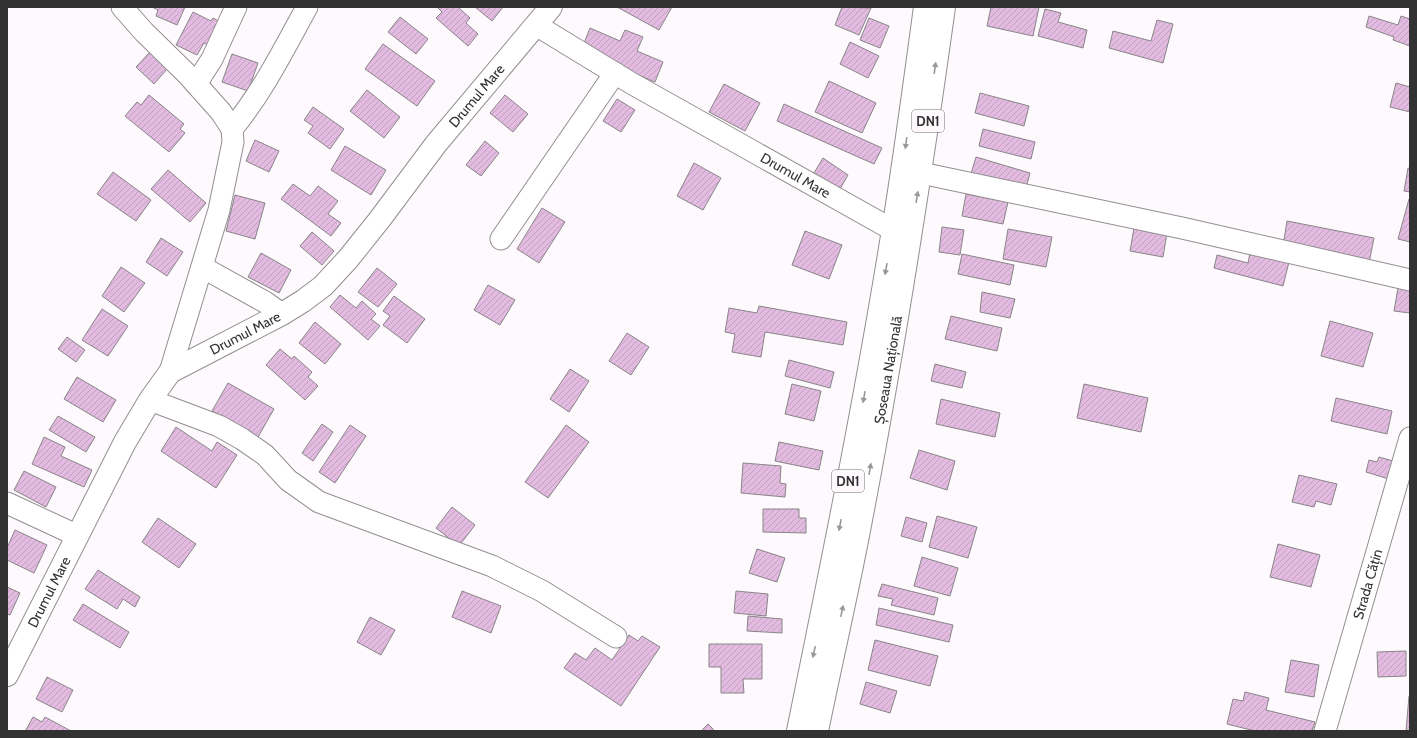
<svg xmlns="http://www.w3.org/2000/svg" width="1417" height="738" viewBox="0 0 1417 738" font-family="Cabin,sans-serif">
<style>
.building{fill:url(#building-hatch);stroke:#888588}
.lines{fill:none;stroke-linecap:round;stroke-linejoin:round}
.minor-casing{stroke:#928f91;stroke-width:23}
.tertiary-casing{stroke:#928f91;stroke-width:24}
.trunk-casing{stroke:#928f91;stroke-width:24}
.minor{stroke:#fff;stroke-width:21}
.tertiary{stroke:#fff;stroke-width:22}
.trunk{stroke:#fff;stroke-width:22}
.oneway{fill:#999899}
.labels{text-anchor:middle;stroke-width:4;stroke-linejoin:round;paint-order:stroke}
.shield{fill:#fdf9fd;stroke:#706e70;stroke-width:1}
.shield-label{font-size:13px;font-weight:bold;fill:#333233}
.street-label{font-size:14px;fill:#333233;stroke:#fdf9fd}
</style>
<defs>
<pattern id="building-hatch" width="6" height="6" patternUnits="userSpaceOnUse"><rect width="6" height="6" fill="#e3bbe0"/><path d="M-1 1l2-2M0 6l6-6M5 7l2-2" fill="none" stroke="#c3a1c1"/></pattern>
</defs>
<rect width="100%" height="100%" fill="#fdf9fd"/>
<path class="building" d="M152,7H185L177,25L156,16L158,10Z
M437,7H458L470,18L466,23L478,34L468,46L436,18L442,12Z
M475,7H503L492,21Z
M617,7H672L659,30Z
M842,7L871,8L859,35L835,25Z
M991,7H1039L1033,36L987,26Z
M1045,9L1061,13L1058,22L1087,30L1083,48L1038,36Z
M193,12L211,21L213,18L222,23L210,46L204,43L197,55L176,45Z
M1369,16L1398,25L1401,16L1410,19V46L1393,40L1394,37L1366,27Z
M400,17L428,39L416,54L388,32Z
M869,18L889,26L880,48L860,40Z
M1157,20L1173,24L1163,63L1109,48L1113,31L1151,41Z
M590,28L620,41L625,30L643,37L637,51L663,62L655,82L581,51Z
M850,42L879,56L868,78L840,64Z
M383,44L435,81L417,106L365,69Z
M150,52L168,68L154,84L136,67Z
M232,54L258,63L248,91L222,82Z
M829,81L876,103L862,133L815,112Z
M1396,83L1410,87V112L1390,107Z
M724,84L760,103L745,131L709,112Z
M367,90L400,117L384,138L350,111Z
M980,93L1029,106L1024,126L975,113Z
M149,95L184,124L180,129L185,133L169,152L125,116L137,102L141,105Z
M505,95L528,114L513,132L490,113Z
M617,99L635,110L621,132L603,121Z
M784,104L882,148L874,164L777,121Z
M313,107L344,129L330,149L308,133L313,126L304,120Z
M983,129L1035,142L1031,159L979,146Z
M255,140L279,151L269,172L246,161Z
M485,141L499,153L481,176L466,165Z
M345,146L386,170L371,195L331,170Z
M976,157L1030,173L1025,192L970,177Z
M823,158L848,175L840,189L814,173Z
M694,163L721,178L703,210L677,196Z
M1408,168L1410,169V192L1404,191Z
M168,170L206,203L190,222L151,189Z
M113,172L151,200L136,221L97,194Z
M293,184L310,196L318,186L338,201L328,214L341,223L331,236L281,199Z
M966,194L1008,202L1003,224L962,216Z
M235,195L265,203L255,239L226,231Z
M1409,199H1410V242L1398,239Z
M542,208L565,222L539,263L517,249Z
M1287,221L1374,238L1369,263L1283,246Z
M942,227L964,230L960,255L939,252Z
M1134,228L1167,233L1163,257L1130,251Z
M1008,229L1052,237L1046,267L1003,259Z
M805,231L842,245L829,279L792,265Z
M312,232L334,251L322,265L300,246Z
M161,238L183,252L167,276L146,262Z
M1251,248L1290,258L1283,286L1214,268L1217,255L1248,263Z
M261,253L291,270L279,293L248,277Z
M962,254L1014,265L1010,285L958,274Z
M121,267L145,283L124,312L102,296Z
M377,268L397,284L378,307L358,292Z
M488,285L515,300L500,325L474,310Z
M1398,288L1410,291V313L1394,311Z
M982,292L1015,299L1010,318L980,312Z
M340,295L356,308L362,301L376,314L371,319L380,326L368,340L330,307Z
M394,296L425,319L407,343L383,325L390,316L383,311Z
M759,306L847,322L843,345L765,332L761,357L732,352L735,334L725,332L729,308L757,313Z
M102,309L128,326L108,356L82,340Z
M951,316L1002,328L997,351L945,339Z
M1330,321L1373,333L1363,367L1321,356Z
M315,322L341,344L325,364L299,343Z
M627,333L649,347L631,375L609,361Z
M67,337L85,350L76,362L58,349Z
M280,349L292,359L294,356L312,372L308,377L318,386L305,400L266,365Z
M789,360L834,372L830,388L785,376Z
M935,364L966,372L962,388L931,381Z
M570,369L589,381L569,412L550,399Z
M77,377L116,400L103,422L64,399Z
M228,383L274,409L258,437L212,411Z
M792,384L821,391L814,421L785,414Z
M1084,384L1148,398L1141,432L1077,418Z
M1336,398L1392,411L1387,434L1331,421Z
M941,399L1000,413L995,437L936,424Z
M58,416L95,437L86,452L49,430Z
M322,424L333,432L313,461L302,453Z
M350,425L366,436L335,483L319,472Z
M566,425L589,442L548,498L525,482Z
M176,427L212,451L217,442L237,455L216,488L161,451Z
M44,437L65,447L61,456L92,470L84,487L32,464Z
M779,442L823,451L819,470L775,461Z
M919,450L955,461L947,490L910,478Z
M1379,457L1393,461L1389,479L1366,472L1369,460L1377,462Z
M743,463L781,466L780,483L786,484L785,497L741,493Z
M24,471L56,487L46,507L14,490Z
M1299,475L1337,484L1331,505L1316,501L1314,507L1292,502Z
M452,507L475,525L459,546L436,528Z
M763,509H799V518H806V533L763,532Z
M937,516L977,527L968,558L929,547Z
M906,517L927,523L922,542L901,536Z
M158,518L196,544L179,568L142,542Z
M15,530L47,545L34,573L7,560V548Z
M1278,544L1320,555L1311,587L1270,577Z
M757,549L785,558L777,582L749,573Z
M922,557L958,568L950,596L914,586Z
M98,570L140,597L135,607L123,599L117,609L85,589Z
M882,584L938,598L934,615L891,605L893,599L878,596Z
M7,587L20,593L10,615L7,614Z
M462,591L501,606L491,633L452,617Z
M736,591L768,594L766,616L734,613Z
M83,604L129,632L120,648L73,620Z
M879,608L953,625L949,642L876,625Z
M748,616L782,619V633L747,631Z
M370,617L395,630L381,655L357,642Z
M629,635L638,641L642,636L660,647L621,706L564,668L575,653L586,660L595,648L612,660Z
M875,640L938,656L930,686L868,670Z
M709,644H762V679H743L744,693H721V667H709Z
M1406,651V676L1378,677L1377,652Z
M1291,660L1319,665L1314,697L1285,692Z
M47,677L73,690L62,712L36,699Z
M866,682L897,691L890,713L860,704Z
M1245,692L1269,698L1266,710L1315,722L1312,731H1255L1227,724L1233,699L1243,701Z
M1409,696H1410V731H1406Z
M33,717L42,722L45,717L71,731H28L26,730Z
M708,724L715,731H701Z"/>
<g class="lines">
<g class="minor-casing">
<g id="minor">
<path d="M122,7L144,32L188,75L221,112L232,129L233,142L219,210L170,372"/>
<path id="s1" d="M536,25L631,83L893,230"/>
<path d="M196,84L212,59L236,7"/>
<path d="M232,129C262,93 284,49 307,7"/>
<path d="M921,173L1182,228L1410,280"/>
<path d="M501,239L615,73"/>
<path d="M202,267L265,302L282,314"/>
<path d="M150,400L219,426L242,439L265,455L288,480L319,502L492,566L542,591L616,637"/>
<path d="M7,503L76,535"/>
<path id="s2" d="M1325,731L1410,438"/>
</g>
</g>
<g class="tertiary-casing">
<g id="tertiary">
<path id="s3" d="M7,675L125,442L150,400L170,372L282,314L303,301L323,286L348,259L380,219L436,144L551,7"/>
</g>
</g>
<g class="trunk-casing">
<g id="trunk">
<path d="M798,731C832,564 866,398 893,230C905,156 915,81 925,7"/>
<path id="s4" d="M817,731C831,662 847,594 860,525C893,353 920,180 944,7"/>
</g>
</g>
<use href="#minor" class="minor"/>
<use href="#tertiary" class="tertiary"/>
<use href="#trunk" class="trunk"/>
</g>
<defs><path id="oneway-solid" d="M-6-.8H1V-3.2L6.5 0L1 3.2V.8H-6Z"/></defs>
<g class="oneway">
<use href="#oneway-solid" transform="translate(935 68) rotate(-82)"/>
<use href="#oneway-solid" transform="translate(906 143) rotate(98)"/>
<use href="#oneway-solid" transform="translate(917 197) rotate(-81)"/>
<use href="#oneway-solid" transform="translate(886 269) rotate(100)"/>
<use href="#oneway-solid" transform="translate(864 397) rotate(100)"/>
<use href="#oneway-solid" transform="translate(870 469) rotate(-80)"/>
<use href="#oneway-solid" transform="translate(840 525) rotate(101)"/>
<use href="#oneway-solid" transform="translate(842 611) rotate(-78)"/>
<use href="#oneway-solid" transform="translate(814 652) rotate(102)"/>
</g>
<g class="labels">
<g class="shield">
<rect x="912" y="110" width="32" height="22" rx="3"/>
<rect x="832" y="470" width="32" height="22" rx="3"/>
</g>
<g class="shield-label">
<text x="928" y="126">DN1</text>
<text x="848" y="486">DN1</text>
</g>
<g class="street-label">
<text dy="5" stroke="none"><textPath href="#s3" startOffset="765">Drumul Mare</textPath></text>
<text dy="5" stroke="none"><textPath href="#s1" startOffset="300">Drumul Mare</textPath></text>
<text dy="5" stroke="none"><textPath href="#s3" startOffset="429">Drumul Mare</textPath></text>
<text dy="5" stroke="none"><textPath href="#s4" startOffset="368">Șoseaua Națională</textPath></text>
<text dy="5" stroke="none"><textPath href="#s2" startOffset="153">Strada Cățin</textPath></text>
<text dy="5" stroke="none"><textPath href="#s3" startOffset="93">Drumul Mare</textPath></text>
</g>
</g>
<rect width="1417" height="738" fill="none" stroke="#333233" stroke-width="16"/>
</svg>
